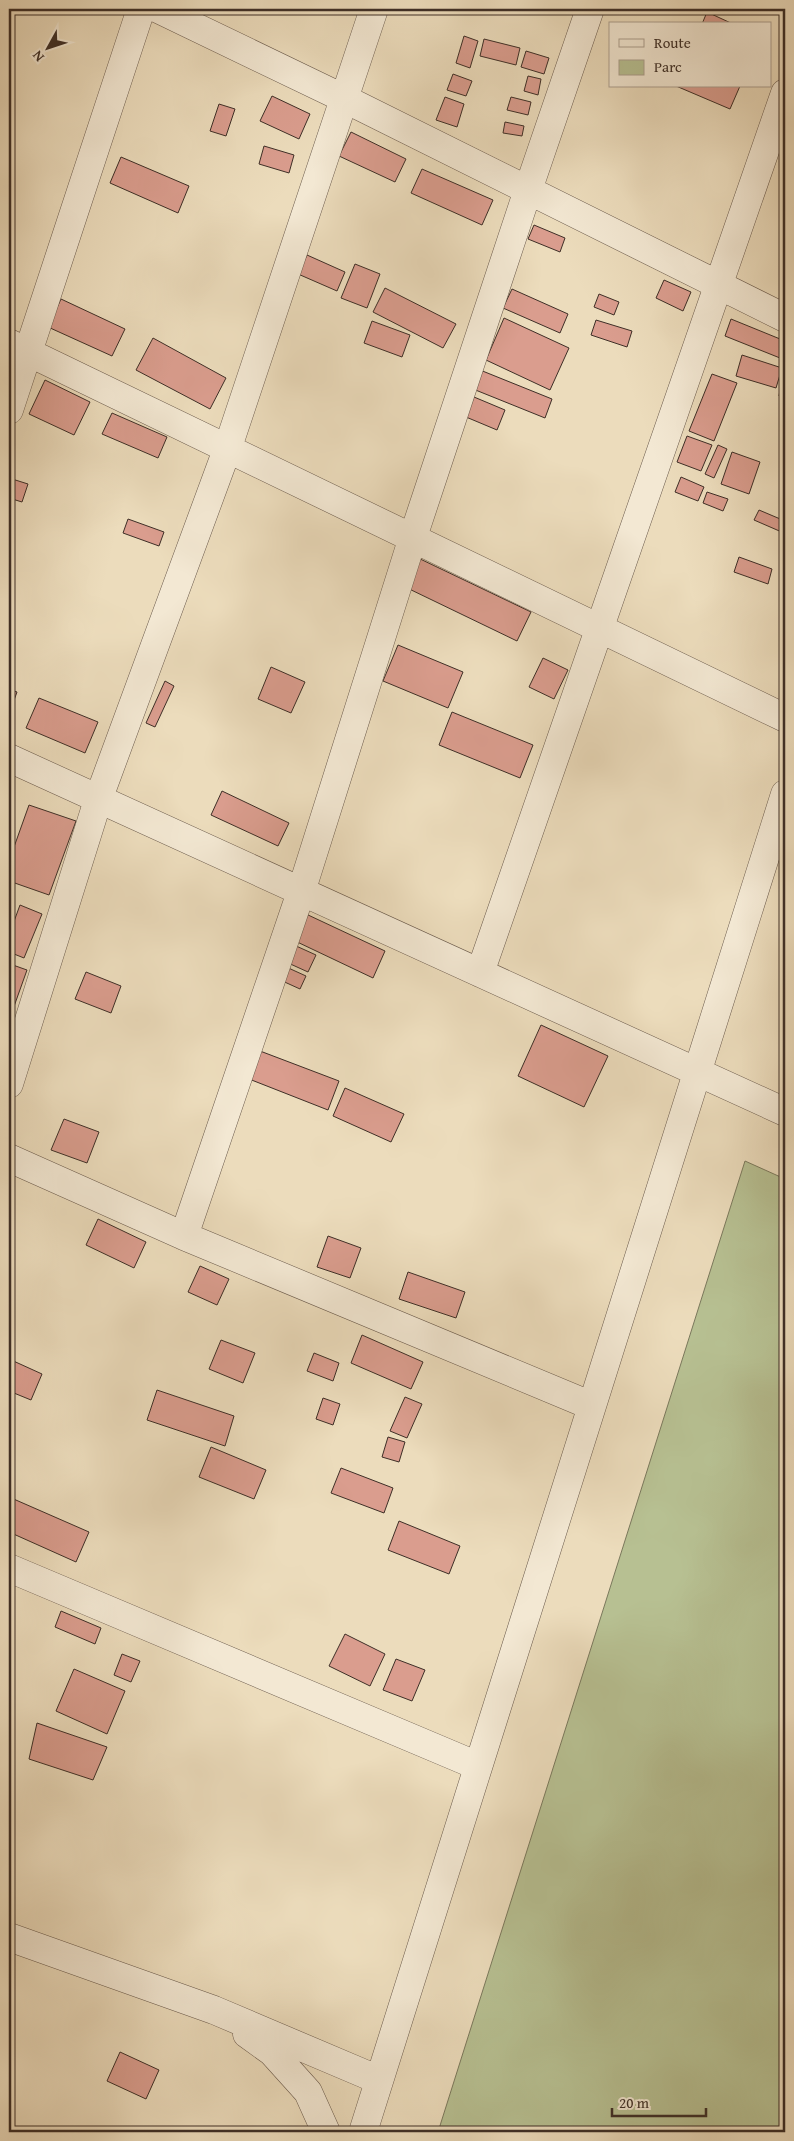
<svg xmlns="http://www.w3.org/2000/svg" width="794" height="2141" viewBox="0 0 794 2141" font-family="'Gentium Book Plus',serif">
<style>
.green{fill:#b7c092;stroke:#7a785c}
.building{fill:#da9d8e;stroke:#3e2f27}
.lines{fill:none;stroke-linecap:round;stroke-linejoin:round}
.street-casing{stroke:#6a5a4c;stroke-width:29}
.street{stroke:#f3e8d3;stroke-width:28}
</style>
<rect width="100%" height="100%" fill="#ecdcbc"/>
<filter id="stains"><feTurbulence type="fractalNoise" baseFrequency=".004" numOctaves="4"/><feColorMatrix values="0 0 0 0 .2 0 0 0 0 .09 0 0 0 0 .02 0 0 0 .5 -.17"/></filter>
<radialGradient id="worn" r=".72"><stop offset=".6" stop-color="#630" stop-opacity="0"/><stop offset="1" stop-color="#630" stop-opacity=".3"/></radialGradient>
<path class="green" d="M745,1161L785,1179V2132H438Z"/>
<path class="building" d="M707,12L733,24H702Z
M464,36L478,41L470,68L456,63Z
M484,39L520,48L516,65L480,56Z
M526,51L549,58L544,74L521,67Z
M453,74L472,81L466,96L447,90Z
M528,76L541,79L538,95L524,91Z
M676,86H740L730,109Z
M272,96L310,114L299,139L260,121Z
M445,97L464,104L457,127L436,120Z
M511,97L531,102L528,115L507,110Z
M219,104L235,109L226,136L210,131Z
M505,122L524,126L522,136L503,133Z
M351,132L406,159L395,182L339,156Z
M264,146L294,155L289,173L259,164Z
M121,157L189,186L178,213L110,183Z
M422,169L493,200L482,225L411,193Z
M534,225L565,238L560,252L528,239Z
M307,255L345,272L337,291L298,274Z
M355,264L380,274L367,308L341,298Z
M664,280L691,292L683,311L656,298Z
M385,288L456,324L443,348L373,312Z
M512,289L568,314L560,333L503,308Z
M599,294L619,302L614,315L594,307Z
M61,299L125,329L112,356L48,327Z
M504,318L569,348L550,390L486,360Z
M731,319L785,341V360L725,336Z
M596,320L632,331L627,347L591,335Z
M372,321L410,335L402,357L364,343Z
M153,338L226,378L210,409L136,370Z
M742,355L782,368L776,388L736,376Z
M480,370L552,399L545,418L473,389Z
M712,374L737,383L714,441L689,431Z
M782,377H785V397L779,396Z
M45,380L90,402L74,435L29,414Z
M474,397L505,410L497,430L466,417Z
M112,413L167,437L158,458L102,434Z
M687,436L712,445L701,471L677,462Z
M718,445L727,449L714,478L705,474Z
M732,452L760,462L749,494L721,484Z
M681,477L704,487L698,501L675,492Z
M9,478L28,484L22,502L9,498Z
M707,492L728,499L723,511L703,503Z
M759,510L785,521L784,533L754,520Z
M128,519L164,532L159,546L123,533Z
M416,557L531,612L517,641L403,586Z
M739,557L772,569L768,584L734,572Z
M398,645L463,672L448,708L383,681Z
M543,658L568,670L554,699L529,687Z
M271,667L305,682L291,713L258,699Z
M165,681L174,686L155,727L146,723Z
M9,689L17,692L9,714Z
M39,698L98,722L85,753L26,728Z
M452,712L533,745L520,778L439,745Z
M222,791L289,823L278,846L211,815Z
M29,805L76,821L49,895L9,881V861Z
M20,905L42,914L24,958L9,952V935Z
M306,914L385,951L373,978L293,940Z
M294,945L316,955L308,972L286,962Z
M10,964L27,970L12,1012L9,1011Z
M284,966L306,976L300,989L278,979Z
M86,972L121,986L111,1013L75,999Z
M541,1025L608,1056L584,1107L518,1076Z
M260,1051L339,1081L328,1110L249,1079Z
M345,1088L404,1114L391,1142L333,1116Z
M64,1119L99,1132L87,1163L51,1150Z
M98,1219L146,1242L134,1268L86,1245Z
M328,1236L361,1248L350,1278L317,1267Z
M200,1266L229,1279L217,1305L188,1292Z
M408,1272L465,1292L456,1318L399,1299Z
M362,1335L423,1362L411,1389L351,1363Z
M221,1340L255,1353L243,1383L209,1369Z
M314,1353L339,1363L333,1381L307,1371Z
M9,1359L42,1374L31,1400L9,1391Z
M157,1390L234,1416L225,1446L147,1420Z
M405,1397L422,1404L407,1438L390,1431Z
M323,1398L340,1404L333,1425L316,1419Z
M388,1437L405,1442L399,1462L382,1457Z
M211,1447L266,1470L254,1499L199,1477Z
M341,1468L393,1488L384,1513L331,1493Z
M9,1497L89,1532L76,1562L9,1532Z
M399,1521L460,1546L449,1574L388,1550Z
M61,1611L101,1628L95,1644L55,1627Z
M345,1634L385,1654L370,1686L329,1666Z
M122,1654L140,1661L131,1682L114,1675Z
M396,1659L425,1670L412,1701L383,1690Z
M74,1669L125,1691L107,1734L56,1711Z
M37,1723L107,1747L93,1780L29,1759Z
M120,2052L159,2070L146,2099L107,2081Z"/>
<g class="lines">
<g class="street-casing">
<path id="street" d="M158,9L343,98L785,318
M9,343L785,718
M9,410L141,9
M9,758L785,1112
M480,973L785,93
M9,1084L98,800L228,447L374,9
M9,1158L184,1236L592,1406
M184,1236L301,892L413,537L528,190L590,9
M9,1568L478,1766
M9,1937L214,2010L379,2080
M247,2034L272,2052L308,2092L326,2132
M363,2132L785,794"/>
</g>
<use href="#street" class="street"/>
</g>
<rect width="794" height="2141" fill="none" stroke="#ecdcbc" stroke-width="30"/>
<rect x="10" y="10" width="774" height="2121" fill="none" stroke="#3e2f27" stroke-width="2.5"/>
<rect x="15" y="15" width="764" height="2111" fill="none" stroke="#3e2f27"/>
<rect x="609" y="22" width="162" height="65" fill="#f3e8d3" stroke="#ab9e8e"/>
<rect x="619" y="39" width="25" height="8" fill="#f3e8d3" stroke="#ab9e8e"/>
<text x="654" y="48" font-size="15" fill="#3e2f27">Route</text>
<rect x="619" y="60" width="25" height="15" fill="#b7c092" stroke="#ab9e8e"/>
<text x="654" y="72" font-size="15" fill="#3e2f27">Parc</text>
<g transform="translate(48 48) rotate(230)" stroke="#f3e8d3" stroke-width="4" paint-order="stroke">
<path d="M0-4L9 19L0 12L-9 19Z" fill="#3e2f27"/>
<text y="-8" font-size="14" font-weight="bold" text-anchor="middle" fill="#3e2f27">N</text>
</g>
<path d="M612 2108v8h94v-8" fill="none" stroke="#3e2f27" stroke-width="2.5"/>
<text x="619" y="2108" font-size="15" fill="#3e2f27" stroke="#f3e8d3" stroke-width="4" paint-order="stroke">20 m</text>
<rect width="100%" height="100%" filter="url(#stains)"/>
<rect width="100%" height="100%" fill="url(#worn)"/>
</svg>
